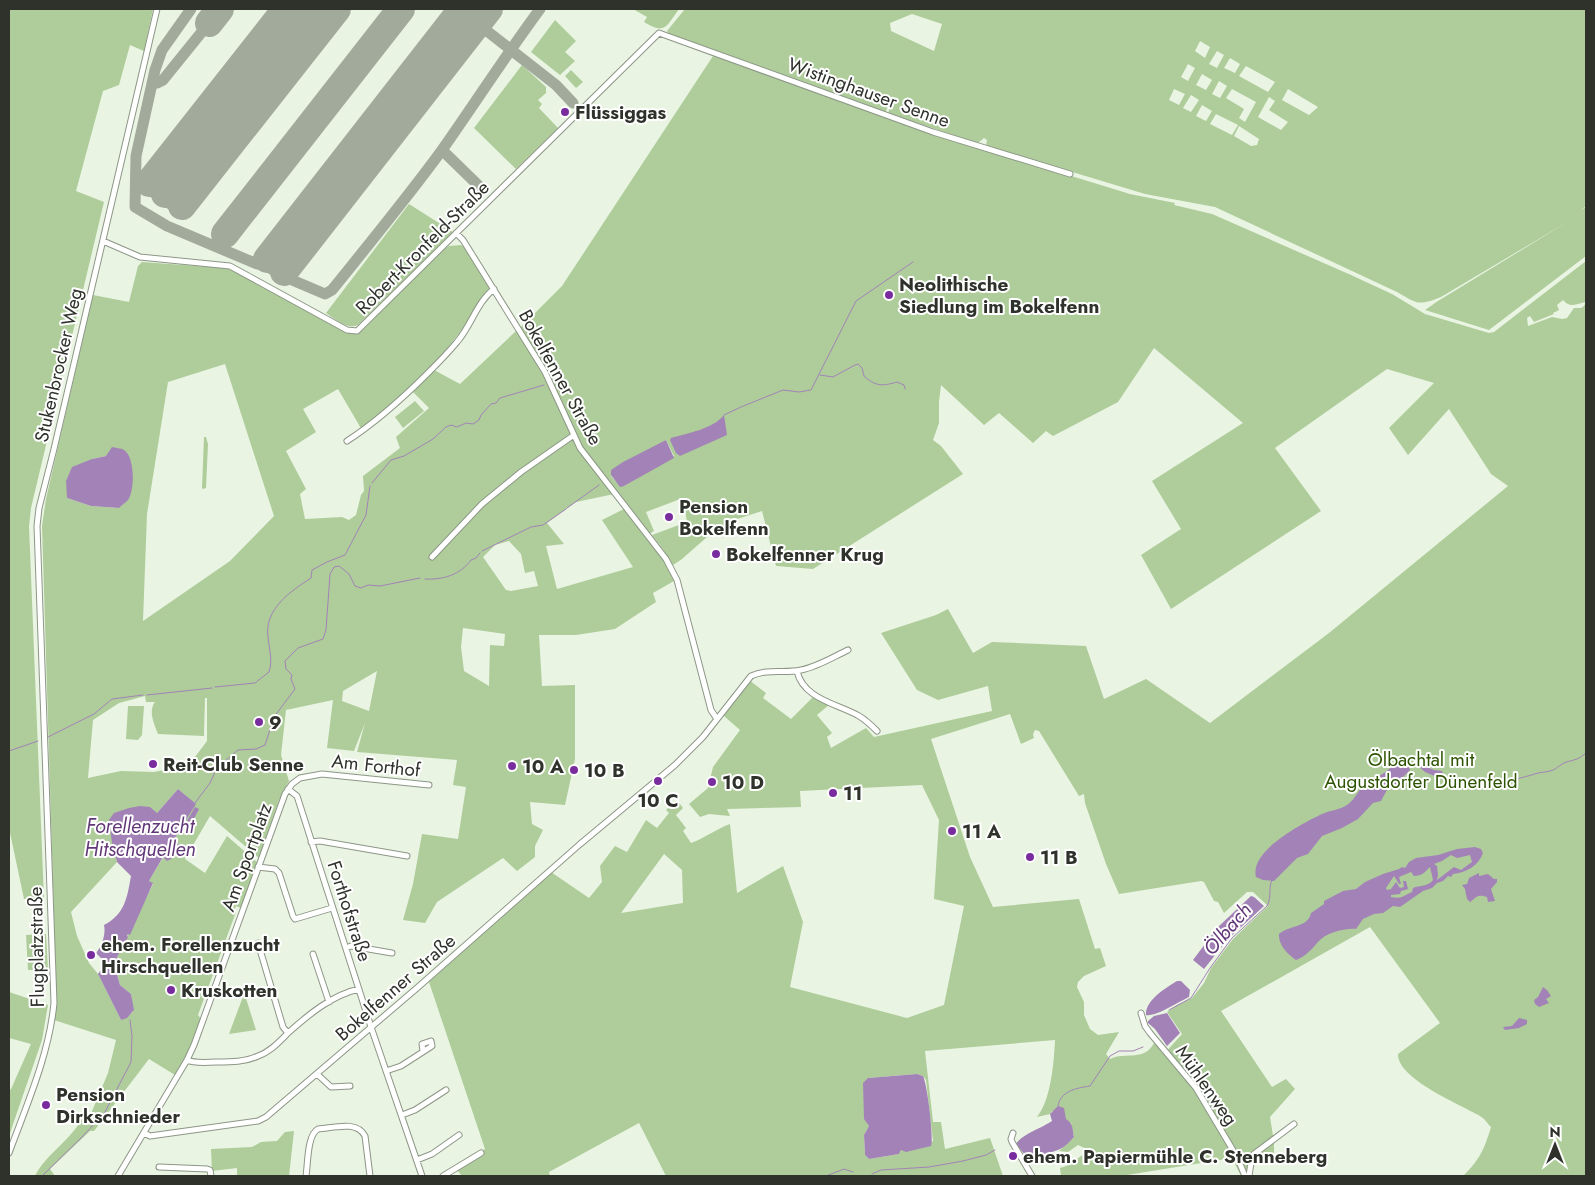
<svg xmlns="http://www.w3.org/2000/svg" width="1595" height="1185" viewBox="0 0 1595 1185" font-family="Jost,sans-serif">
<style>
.green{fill:#aecd9a;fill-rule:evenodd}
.water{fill:#a383b7;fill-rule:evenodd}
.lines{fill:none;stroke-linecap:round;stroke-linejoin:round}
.stream{stroke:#a383b7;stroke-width:1}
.taxiway{stroke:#a2aa9c;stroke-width:11}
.runway{stroke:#a2aa9c;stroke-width:28}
.minor-casing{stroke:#8d9687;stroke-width:7}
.minor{stroke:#fff;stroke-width:5}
.poi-dot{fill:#792c9e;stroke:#fff;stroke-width:2}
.labels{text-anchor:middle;stroke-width:4;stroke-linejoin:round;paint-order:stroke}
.street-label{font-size:19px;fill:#2e322b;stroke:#fff}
.poi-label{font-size:19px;font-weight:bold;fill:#2e322b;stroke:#fff;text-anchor:start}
.park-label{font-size:19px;fill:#2c5300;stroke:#fff}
.water-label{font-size:20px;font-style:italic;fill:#613778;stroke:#fff}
</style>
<rect width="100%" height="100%" fill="#eaf4e3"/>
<path class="green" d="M9,9H153L144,51L130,45L119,85L103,91L76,191L104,202L31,508L29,526L44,899H24L9,828Z
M633,9H679C666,27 665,35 644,22L647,17Z
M685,9H1586V206L1581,210L1586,207V256L1489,330L1425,310L1438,301L1569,221L1441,297C1418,306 1418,304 1397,292L1215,207L1145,194L986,146L987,140L984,138L978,143L968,140L888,113L891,105L888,104L886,112L670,35L667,31ZM912,14L942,24L934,51L891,31L890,23ZM1200,41L1210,47L1205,58L1195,51ZM1217,51L1224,55L1217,68L1209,64ZM1230,58L1240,64L1235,73L1224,68ZM1188,64L1195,68L1188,81L1181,77ZM1246,66L1275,82L1268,92L1239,76ZM1202,74L1212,80L1206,90L1196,85ZM1219,81L1227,86L1220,98L1212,94ZM1174,89L1185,94L1179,105L1169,100ZM1232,89L1256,102L1245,122L1239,118L1244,109L1226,98ZM1288,89L1318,107L1309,115L1282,100ZM1191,95L1199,100L1191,112L1183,108ZM1269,97L1275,101L1269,110L1288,122L1281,130L1258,117ZM1202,105L1212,111L1206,121L1196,116ZM1216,114L1238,125L1232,135L1210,124ZM1239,126L1259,139L1257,145L1251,146L1234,136Z
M555,20L576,41L565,52L575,61L560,75L531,52Z
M713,56L932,133L1130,194L1175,203L1174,205L1212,214L1351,275L1392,294L1425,314L1489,333L1494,332L1586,261V302C1578,303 1570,309 1563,300L1557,305L1559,310L1553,313L1554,314L1534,322L1530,316L1527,318L1528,326L1552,317L1562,319L1567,318L1574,308C1581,308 1582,309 1586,303V1176H1463C1480,1159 1484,1150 1491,1127C1487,1123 1484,1118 1480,1116C1461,1105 1397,1079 1398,1054L1440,1023L1370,927L1221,1011L1272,1087L1286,1079L1295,1089L1270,1117L1274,1142V1164L1253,1163L1247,1176H1241L1232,1158L1121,1176H1061L1060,1168L1069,1165L1089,1150L1078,1145L1068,1152L1059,1151L1074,1137L1071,1123L1052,1111L1050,1114L1037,1117C1051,1100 1054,1062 1055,1040L925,1051L933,1122H941L945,1149L990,1138L1003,1176H666L639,1123L549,1172L550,1176H462L457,1170L485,1149L429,982L551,872L589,898L602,882L600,866L615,846L627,852L646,820L657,828L669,813L666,810L677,800L683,808L676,815L686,828L683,831L691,843C705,838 716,829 730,824L737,893L783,866L803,922L790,987L907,1018L944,1005L964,906L934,899L939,820L922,785L800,791L801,807L727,809L730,816L709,814L700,817L689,804L708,788L713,767L740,730L724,716L749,680L766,693L763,698L791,719L813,697L830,704L817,715L832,733L827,737L831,748L866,728L874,737L992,711L988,686L938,700L917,690L881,633L936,615L948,609L973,653L992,642L1086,646L1104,699L1146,679L1210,723L1329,633L1508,486L1491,474L1449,409L1408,455L1389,428L1434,383L1387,369L1275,448L1321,511L1171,609L1141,555L1181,529L1152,481L1243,423L1154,348L1118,402L1053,436L1046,431L1033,443L999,413L984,425L941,385L939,402V423L933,440L941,446L963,474L813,569L776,566L762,511L728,522L727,527L707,537L682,559L673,565L663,549L652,535L687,522L683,498L646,512L654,531L649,534L582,447L552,381L520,328L562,286ZM666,440L674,456L624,486H620L611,476ZM1010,714L1021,744L1034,738L1033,734L1035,730L1039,731L1079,796L1084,794L1085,803L1106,864L1119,894L1201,881L1204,882L1214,901L1218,902L1224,913L1247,892H1253L1268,906L1233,939L1211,968L1204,983L1192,998L1177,1005L1167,1012L1182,1034L1165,1053L1155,1041C1145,1063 1126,1051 1110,1059L1106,1054L1119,1032L1098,1035L1090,1029L1084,1015V1002L1077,987L1078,982L1084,976L1106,966L1100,948L1095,949L1079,899L993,907L970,857L931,739ZM664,854L682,870L683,903L621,913ZM917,1074L923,1076L926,1080L933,1141L921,1147L901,1150L899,1154L869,1159L865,1155L864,1135L869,1126L867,1122L868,1078Z
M522,65L546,87V93L538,100L542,104L539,108L558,128L516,169L474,128Z
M571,70L583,82L576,88L565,76Z
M409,204L453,232L358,325C347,330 335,319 326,313Z
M461,245L466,248L490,288C465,328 436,366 401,398C388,410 375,420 362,430L338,389L303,409L316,432L286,451L306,489L300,494L305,519L342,517L349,520L356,515L361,495L364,491L363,476L400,448L396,437L429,408L413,392L434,370L460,384L517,330L543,371L572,434L614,494L576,502L547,523L564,544L546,546L557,589L633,567L602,520L624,509L664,561L674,581L653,593L656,602L615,629L576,635H539L542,686L575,685V759L565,805L530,802L532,824L543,830L535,846V857L517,871L503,858L437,902L425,923L403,920L413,884L422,834L458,839L466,787L453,785L457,760L357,752L365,723L354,751L327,748L333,700L286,710L281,755L289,781L279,800L259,858L210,816L185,859L205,873L227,836L257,862L241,908L236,906L234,911L236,912L198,1015L201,1019L185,1058L175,1075L149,1059L94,1131H90L50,1169L55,1176H35C47,1152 74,1139 84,1114L90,1116L108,1073L116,1040L54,1020L56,1003L55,949L42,526L46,499L93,295L129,302L138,266L142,262L224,268L230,269L347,332L362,331L442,250L449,246ZM225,364L274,516L230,561L143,621L147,514L168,382ZM106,456L118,508L91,506L67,498L92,459ZM509,541L521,554L525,573L534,571L538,586L511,591L506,590L483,557L495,545ZM463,628L505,634L504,646L490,645L489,686L464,671L461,647ZM377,671L369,711L342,701L343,691ZM145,696L146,702H155C148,711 154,724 158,734L204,736L205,698H207V741L189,765L154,772L121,771L88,778L93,720L119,703ZM178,789L195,804L149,881L153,884L117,957L116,971L120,985L131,994L133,1012L121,1020L98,974L89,963L77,936L71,912L117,862L112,843L157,813Z
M415,401L424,411L403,428L395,417Z
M204,437H206L208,444L206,488L203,489L202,488Z
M128,706H144L142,735L138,740L126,739Z
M46,934L48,970H28L26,935Z
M9,992L48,1005L42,1040L9,1136V1091L11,1089L31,1044L9,1038Z
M244,992L256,1030L229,1034L244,994Z
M294,1131L289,1176H237V1168L212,1171L211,1149L252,1147L261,1142L277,1141L285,1132Z"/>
<path class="water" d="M724,415L727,435L680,456L676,453L670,440L671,438C688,433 713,429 724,415Z
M666,440L674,458L624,486L620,487L611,475V470L623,462Z
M112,447C115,448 121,448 124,450C135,457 135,490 128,500C126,503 121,505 119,508L91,506L67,498L66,481L72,467L92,459L106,456Z
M1399,761L1408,763L1410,770L1396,784L1388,788L1381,801L1373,803L1358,819L1342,828L1322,836L1308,854L1297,858L1274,881L1263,880L1256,877C1249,851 1303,823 1322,814C1331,810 1339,810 1347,805C1356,799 1359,788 1367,781C1372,777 1379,777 1384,773C1390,769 1393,765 1399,761Z
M1422,765L1434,770L1442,771L1445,777L1455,782L1451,783L1425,772L1418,766Z
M178,789L196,804L173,841L180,845L171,859L167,861L163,857L149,881L153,883L130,935L128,934L127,936L128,937L117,957L116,971L120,985L131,994L134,1010L127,1018L121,1020L98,974L106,963L96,953C102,946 106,934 104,925C125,914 127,898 131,876L117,862L112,843L109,820L114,813L129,808L140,806L150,807L157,813Z
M195,807L199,809L190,826H189L186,823L187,821Z
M1475,847L1481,849L1483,853C1479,865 1466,873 1453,874L1451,877L1448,876L1443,881L1437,883L1432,888L1423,891L1400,907L1393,906L1383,913L1374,914L1363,919L1356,929C1344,928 1326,933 1318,942C1311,950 1306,956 1296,960C1287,954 1278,944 1279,934C1289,925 1308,928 1311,913L1324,904V901L1343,891L1356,889L1365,882L1383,874L1399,869L1402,867L1405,868L1409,862L1416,858L1438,855L1457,849ZM1451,855L1457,858L1470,855L1472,862L1461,870L1454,867L1437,880L1438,875L1437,866L1434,864L1442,861ZM1430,867L1433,880C1428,887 1420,885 1413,888L1412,892C1402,896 1403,899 1391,897V895L1400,894L1401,891L1408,889L1406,881H1403L1404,887L1400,888L1396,882L1391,889L1387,890L1386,888L1394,876L1399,884H1401L1399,877L1411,872L1414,876C1422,876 1425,872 1430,867Z
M1479,873V876L1488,874L1494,879H1497V882L1491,889L1495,901L1488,902L1487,897C1477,894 1477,897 1470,902L1467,899L1465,889L1462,885L1467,884L1469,878Z
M1251,896L1254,897L1264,906L1228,939L1204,969L1193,960L1217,928Z
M1177,981H1181L1190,990L1189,997C1178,1002 1156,1017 1146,1015C1145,1000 1166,988 1177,981Z
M1543,987L1547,990L1551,996L1546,999L1549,1003L1539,1007L1535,1004L1534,1000L1538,997Z
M1167,1013L1180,1033L1167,1046L1155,1029L1148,1023V1021L1154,1016Z
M1519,1018L1527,1020V1024L1519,1028L1505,1030L1503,1027L1512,1026Z
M917,1074L923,1076C927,1083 934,1138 931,1146L906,1152L901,1150L899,1154L869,1159L865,1155L864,1135L869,1126L864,1119L863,1083L868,1078Z
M1058,1106L1064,1108L1066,1119C1074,1124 1072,1129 1074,1137C1061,1152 1058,1149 1041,1156C1036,1158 1034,1160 1029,1160L1016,1144C1022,1134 1042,1128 1052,1121L1050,1114Z"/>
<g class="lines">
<path class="stream" d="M820,375L833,377L855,365L858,364L862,368L864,376C876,387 883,386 897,382L904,385L905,389
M556,382L563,379
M724,415L741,407L783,390L799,392L811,390L856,301L913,262
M372,483L391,460L404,456L433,439L446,427L451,425L457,427L466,423L473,424L479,420L481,415L491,404L496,403L500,398L544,385
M567,508L599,485
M482,551L531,527L543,525L566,509
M425,579C443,580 460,575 471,560L476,558L480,553
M215,687L255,683L269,672C273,661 269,648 268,637C264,609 291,591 311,578L312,570L327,562L345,555L366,515L370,486
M147,695L212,688
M48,737L94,714L112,699L143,695
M9,751L38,741
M219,766L238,750L256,749L265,745L274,717L295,689L291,679L292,675L286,669L285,661L298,648L323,639L326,630L330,574L334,567L339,566L349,574L355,586L361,588L368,585L380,586L420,578
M1455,782C1481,789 1512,781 1538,773C1543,772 1548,772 1553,770C1556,769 1559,766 1562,764C1567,761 1572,761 1577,759C1580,758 1583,755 1586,753
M195,803L210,783L216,770
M1169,1010L1191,998L1210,968L1232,938L1267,906C1272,897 1268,888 1272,880
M1058,1107C1059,1091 1077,1088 1090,1086L1110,1056L1119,1051H1133L1143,1047
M872,1174L881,1170L929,1167L963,1161L986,1155L995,1150
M42,1176L83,1136L105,1112L131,1062L132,1036L130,1020
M826,1176L844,1169L853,1172"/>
<path class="taxiway" d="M191,9L162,50L155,70L136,156L135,207L167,226L257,264H263L285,277L325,294L332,290C369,244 407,198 442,150C475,103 506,55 540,9
M478,24L556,85L573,103
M152,83H157L163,80L209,23
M362,137L379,150
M442,150L481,188
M136,185L146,187L179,210"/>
<path class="runway" d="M209,23L220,9
M149,183L286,9
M165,194L310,9
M182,206L337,9
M225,234L401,9
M267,259L462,9
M284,272L489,9"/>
<g class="minor-casing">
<path id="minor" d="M456,233L463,240L545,372L580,448L666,559L677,580L711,710L717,719
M103,241L140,257L230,266L347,330L357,331L659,33L933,132L1070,174
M347,441C378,421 402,399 428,373C438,363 448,353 457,342C471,326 477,302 494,289
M432,557L482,504L521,472L574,435
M797,671C803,699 838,704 859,716C866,720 871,725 877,731
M288,789L297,796L371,1027L422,1176
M311,842L320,841L407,856
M258,867L275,869L279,873L293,916L295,919L332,908
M258,943L283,1027L288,1033
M346,948L351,946L392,953
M313,954L329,1002
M1141,1013L1145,1026L1150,1033L1196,1088L1237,1157L1245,1176
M187,1060C196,1064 207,1062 217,1062C231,1062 245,1062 258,1056C270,1052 279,1042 288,1033C308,1015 332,995 359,989
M386,1071L401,1066L432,1046L431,1041L422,1044L423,1051
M317,1074L331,1087L350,1086
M402,1115L415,1110L446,1090
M144,1133L150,1136L258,1121L266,1117L417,988L579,845L675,765L703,737L751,676C770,668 783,674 801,670C817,667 833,657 848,650
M1013,1133L1011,1139L1012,1142L1032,1176
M9,1153C27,1104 49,1055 54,1003L37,526L39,508L54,449L157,9
M417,1160L432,1154L459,1135
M159,1167L207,1169L210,1170L211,1176
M118,1176L187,1060L194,1045L285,794L292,784L300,778L322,774L429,785
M306,1176C308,1164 307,1135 318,1129C333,1128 357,1120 365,1136L370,1176
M443,1176L481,1153
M1249,1176L1251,1163L1254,1154L1294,1124"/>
</g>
<use href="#minor" class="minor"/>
</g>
<g class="poi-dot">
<circle cx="565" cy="112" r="5"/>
<circle cx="889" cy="295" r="5"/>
<circle cx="669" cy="517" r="5"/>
<circle cx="716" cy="554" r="5"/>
<circle cx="259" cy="722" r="5"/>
<circle cx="153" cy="764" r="5"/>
<circle cx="512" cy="766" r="5"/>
<circle cx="574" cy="770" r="5"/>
<circle cx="658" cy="781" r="5"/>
<circle cx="712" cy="782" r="5"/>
<circle cx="833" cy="793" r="5"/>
<circle cx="952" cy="831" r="5"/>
<circle cx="1030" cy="857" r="5"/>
<circle cx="91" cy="955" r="5"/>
<circle cx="171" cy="990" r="5"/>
<circle cx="46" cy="1105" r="5"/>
<circle cx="1013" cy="1156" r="5"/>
</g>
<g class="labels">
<g class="street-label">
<text transform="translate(869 92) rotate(20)" y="7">Wistinghauser Senne</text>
<text transform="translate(422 247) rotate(-45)" y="7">Robert-Kronfeld-Straße</text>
<text transform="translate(58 365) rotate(-77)" y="7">Stukenbrocker Weg</text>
<text transform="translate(561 377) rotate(61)" y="7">Bokelfenner Straße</text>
<text transform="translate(376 765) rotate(6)" y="7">Am Forthof</text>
<text transform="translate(246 857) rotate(-70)" y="7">Am Sportplatz</text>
<text transform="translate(350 911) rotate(72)" y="7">Forthofstraße</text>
<text transform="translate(36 947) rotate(-91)" y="7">Flugplatzstraße</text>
<text transform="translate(395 987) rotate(-41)" y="7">Bokelfenner Straße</text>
<text transform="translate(1207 1085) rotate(55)" y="7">Mühlenweg</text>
</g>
<g class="poi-label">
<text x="575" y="119">Flüssiggas</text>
<text x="899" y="291">Neolithische<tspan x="899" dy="22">Siedlung im Bokelfenn</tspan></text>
<text x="679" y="513">Pension<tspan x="679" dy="22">Bokelfenn</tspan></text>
<text x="726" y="561">Bokelfenner Krug</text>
<text x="269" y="729">9</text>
<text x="163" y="771">Reit-Club Senne</text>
<text x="522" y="773">10 A</text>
<text x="584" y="777">10 B</text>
<text x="722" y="789">10 D</text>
<text x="843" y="800">11</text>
<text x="658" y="807" text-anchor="middle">10 C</text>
<text x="962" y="838">11 A</text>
<text x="1040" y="864">11 B</text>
<text x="101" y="951">ehem. Forellenzucht<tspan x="101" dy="22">Hirschquellen</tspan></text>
<text x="181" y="997">Kruskotten</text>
<text x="56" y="1101">Pension<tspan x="56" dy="22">Dirkschnieder</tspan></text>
<text x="1023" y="1163">ehem. Papiermühle C. Stenneberg</text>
</g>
<g class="park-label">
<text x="1421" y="766">Ölbachtal mit<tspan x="1421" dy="22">Augustdorfer Dünenfeld</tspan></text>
</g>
<g class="water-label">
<text x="140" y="833">Forellenzucht<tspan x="140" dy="23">Hitschquellen</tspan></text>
<text transform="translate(1227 929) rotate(-49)" y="7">Ölbach</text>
</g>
</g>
<rect width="1595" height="1185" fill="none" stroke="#2e322b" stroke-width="20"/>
<g transform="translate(1555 1145)" stroke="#ffffff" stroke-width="4" paint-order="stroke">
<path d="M0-4L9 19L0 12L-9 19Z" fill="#2e322b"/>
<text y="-8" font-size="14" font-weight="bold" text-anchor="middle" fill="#2e322b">N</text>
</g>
</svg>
